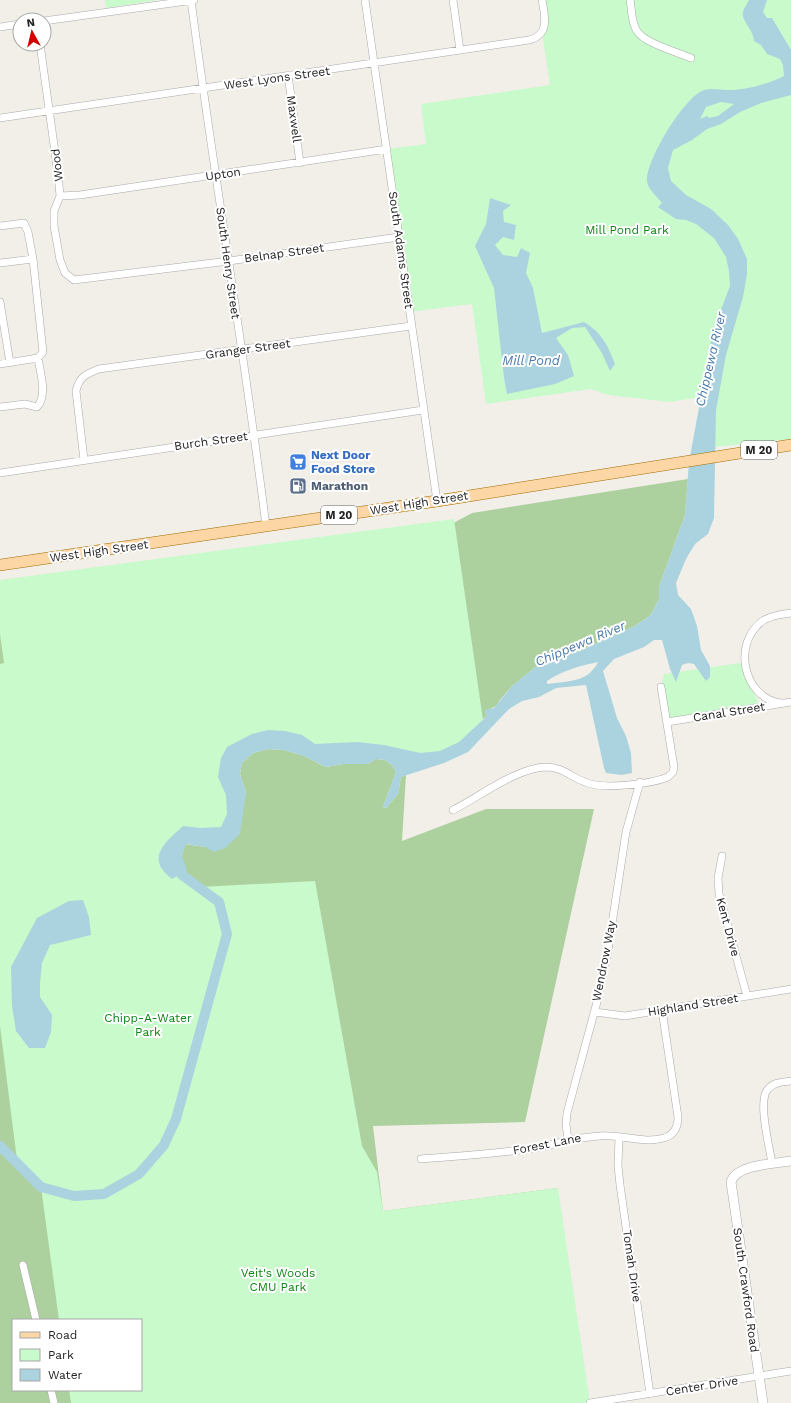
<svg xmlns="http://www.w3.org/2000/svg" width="791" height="1403" viewBox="0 0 791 1403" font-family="'Work Sans',sans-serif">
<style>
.forest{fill:#add19e;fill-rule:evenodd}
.park{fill:#c8facc}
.water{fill:#aad3df;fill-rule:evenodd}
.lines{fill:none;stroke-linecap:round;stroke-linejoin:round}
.river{stroke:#aad3df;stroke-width:10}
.minor-casing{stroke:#a9a9a9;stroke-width:8}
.tertiary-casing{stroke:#a9a9a9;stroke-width:10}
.primary-casing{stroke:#a06b00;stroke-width:12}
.minor{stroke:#fff;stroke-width:7}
.tertiary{stroke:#fff;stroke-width:9}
.primary{stroke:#fcd6a4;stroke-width:11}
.labels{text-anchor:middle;stroke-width:4;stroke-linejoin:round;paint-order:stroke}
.shield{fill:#fff;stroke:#646464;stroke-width:1}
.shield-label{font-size:11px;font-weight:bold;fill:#222}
.street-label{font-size:12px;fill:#222;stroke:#fff}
.park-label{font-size:12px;fill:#0c8416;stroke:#fff}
.shop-label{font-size:12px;font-weight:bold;fill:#366cbe;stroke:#fff;text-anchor:start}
.service-label{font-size:12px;font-weight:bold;fill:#4e5e75;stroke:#fff;text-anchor:start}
.water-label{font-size:13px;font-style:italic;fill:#4a7aab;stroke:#fff}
</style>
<rect width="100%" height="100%" fill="#f2efe9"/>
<path class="forest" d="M688,479L685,515L659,587V599L651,615L635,626L580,651L542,662L512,686L499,701L498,705L488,710L486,717L480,721L418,542L472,513Z
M0,591L183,826L182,856L185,844L205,847L246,793L240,774L242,763L253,753L268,749L284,750L304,756L326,767L343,764H368L376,759L385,760L393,766L396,772L383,807L386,808L398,794L401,777L406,775L402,841L486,809H594L525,1122L373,1126L383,1211L558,1188L206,1403H0ZM13,1320H141V1390H13Z"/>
<path class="park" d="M105,0H158L106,8Z
M542,0H791V439L705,448L714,395L670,402L608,395L591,389L486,404L472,304L409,312L387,149L426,144L421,104L550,85L542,33Z
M454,519L485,734L448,759L261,740L236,763L237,821L176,843L174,857L182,875L200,887L315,881L362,1146L377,1172L383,1211L558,1188L590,1403H71L69,1390H141V1320H59L41,1187L17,1160L0,1026V664L4,663L0,634V580Z
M740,663L760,706L667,722L661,687L664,674Z"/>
<path class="water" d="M749,0H767L763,12L767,18H772L791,50V95L761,103L740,112L721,124L707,129L692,140L673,150L668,168L671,181L686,195L711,209L728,225L738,239L747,259V274L743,297L726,355L716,410L714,518L708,534L695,544L686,559L676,583L678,595L691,609L697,626L701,650L710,666V677L706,681L694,664L688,663L682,665L676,682L670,669L662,640H654L644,647L614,659L603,671L617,718L626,736L631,753L632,773L621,775L606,773L604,768L586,685L556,688L539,697L522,701L509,709L468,752L444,763L401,777L398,794L386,808L383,807L396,772L393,766L385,760L376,759L368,764H343L326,767L304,756L284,750L268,749L253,753L242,763L240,774L246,793L240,834L225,848L214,852L205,847L186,844L182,856L187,870L172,879C144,858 166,842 183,826L200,828L221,827L227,814L226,795L218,777L221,758L227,747L252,734L268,730L285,731L302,735L315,744L357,742L384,745L420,753L440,751L459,742L486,717L485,710L494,708L512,686L542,662L580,651L635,626L651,615L659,599V587L685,515L689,462L713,331L730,286L729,271L726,257L714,238L696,224L686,220L676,219L658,207L662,203C657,196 648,190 647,181C646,160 684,97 704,90C711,88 720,90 728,90C746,90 768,84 784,76L783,65L780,59L767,54L761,45L754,41C754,30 741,21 743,12C744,8 747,4 749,0ZM721,102L734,104L718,116L709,118L707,116L700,119L706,107ZM598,662C588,683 567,681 547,684V681C563,670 580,666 598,662Z
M490,198L511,205L503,211L504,222L516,225L514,240L503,237L495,245L503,255L517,257L521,248L530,253L526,273L533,288L542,333L584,322C602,333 607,344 615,364L610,371L602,353L585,327L572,328L556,338L568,355L574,376L555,384L507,394L504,378L494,288L475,246L486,224Z
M83,900L89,917L91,935L50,945L42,963L40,983V997L52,1015L51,1032L45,1048H29L16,1031L12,1006L11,967L37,918L69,901Z"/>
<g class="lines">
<path class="river" d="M0,1146L41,1187L74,1196L104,1194L139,1174L164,1145L176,1119L227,934L219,902L182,875L176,861"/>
<g class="minor-casing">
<path id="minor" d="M191,0C214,176 244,350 266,526
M365,0L437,501
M453,0L460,50
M630,0C632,10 631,22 637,31C644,43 677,52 691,58
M44,21L194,0
M0,27L20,24
M40,44L58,174L60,196L54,211V226L60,260L65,273L74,280L229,261L399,237
M288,75L300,163
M0,118L529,40C550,35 545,16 542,0
M60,196L80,195L387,149
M0,226L24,223L28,232L33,259L43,352L38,358L0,364
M0,263L33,259
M0,302L10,363
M0,407L25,404L37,407C48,395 40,372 38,358
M84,460L76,391C79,377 86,374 99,369L411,326
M0,473L423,410
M781,703C743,698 731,642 764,620C773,615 782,614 791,613
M667,722L791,702
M453,810C479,797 516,768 546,767C562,767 571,777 585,782C602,790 651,784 668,777L673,772L674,767L661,687
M722,856L718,878L719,894L747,996
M595,1012L625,1016L791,989
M619,1137L618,1166L620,1185L650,1394
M568,1140L566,1124L567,1113L597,1002L608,950L626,832L640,782
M421,1159C459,1156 497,1154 534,1148C557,1144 577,1137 600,1136C620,1134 644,1144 664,1138C674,1135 678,1127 678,1117L662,1010
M772,1164C770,1148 757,1101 768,1089C774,1082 783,1082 791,1081
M23,1265L36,1320
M51,1390L54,1403
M590,1403L791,1371"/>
</g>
<g class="tertiary-casing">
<path id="tertiary" d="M763,1403L731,1182C736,1164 775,1164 791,1161"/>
</g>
<g class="primary-casing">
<path id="primary" d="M0,565L437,501L791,445"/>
</g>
<use href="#minor" class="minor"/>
<use href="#tertiary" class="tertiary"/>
<use href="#primary" class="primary"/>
</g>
<defs>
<g id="supermarket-square" transform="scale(0.9)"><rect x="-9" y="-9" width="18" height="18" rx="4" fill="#3f7fe0" stroke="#fff"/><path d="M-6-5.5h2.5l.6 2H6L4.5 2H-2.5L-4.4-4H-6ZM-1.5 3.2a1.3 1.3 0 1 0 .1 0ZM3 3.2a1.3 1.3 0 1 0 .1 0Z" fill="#fff"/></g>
<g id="fuel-square" transform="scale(0.9)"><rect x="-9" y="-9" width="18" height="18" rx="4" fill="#5c6f8a" stroke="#fff"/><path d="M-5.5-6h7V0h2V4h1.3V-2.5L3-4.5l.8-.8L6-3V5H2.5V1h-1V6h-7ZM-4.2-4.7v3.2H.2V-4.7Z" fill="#fff"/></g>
</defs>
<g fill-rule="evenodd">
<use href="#supermarket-square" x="298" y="462"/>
<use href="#fuel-square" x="298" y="486"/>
</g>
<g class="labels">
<g class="shield">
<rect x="741" y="441" width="36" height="18" rx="3"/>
<rect x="321" y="506" width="36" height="18" rx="3"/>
</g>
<g class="shield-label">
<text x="759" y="454">M 20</text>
<text x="339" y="519">M 20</text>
</g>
<g class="street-label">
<text transform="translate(277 78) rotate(-8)" y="4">West Lyons Street</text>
<text transform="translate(294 119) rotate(82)" y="4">Maxwell</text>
<text transform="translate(57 165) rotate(-96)" y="4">Wood</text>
<text transform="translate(223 174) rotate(-8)" y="4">Upton</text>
<text transform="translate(401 250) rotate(82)" y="4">South Adams Street</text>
<text transform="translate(284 253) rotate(-8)" y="4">Belnap Street</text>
<text transform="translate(228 263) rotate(82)" y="4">South Henry Street</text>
<text transform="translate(248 349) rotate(-8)" y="4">Granger Street</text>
<text transform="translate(211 441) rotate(-8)" y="4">Burch Street</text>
<text transform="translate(419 503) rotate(-9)" y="4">West High Street</text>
<text transform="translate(99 551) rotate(-8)" y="4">West High Street</text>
<text transform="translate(729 712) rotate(-9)" y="4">Canal Street</text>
<text transform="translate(728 927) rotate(75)" y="4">Kent Drive</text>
<text transform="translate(604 961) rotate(-79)" y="4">Wendrow Way</text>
<text transform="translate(693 1005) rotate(-9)" y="4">Highland Street</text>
<text transform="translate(547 1144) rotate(-11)" y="4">Forest Lane</text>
<text transform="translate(632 1266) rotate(82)" y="4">Tomah Drive</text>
<text transform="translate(746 1290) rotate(82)" y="4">South Crawford Road</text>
<text transform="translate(702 1386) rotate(-9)" y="4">Center Drive</text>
</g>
<g class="park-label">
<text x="627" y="234">Mill Pond Park</text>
<text x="148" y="1022">Chipp-A-Water<tspan x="148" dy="14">Park</tspan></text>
<text x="278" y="1277">Veit's Woods<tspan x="278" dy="14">CMU Park</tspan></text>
</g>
<g class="shop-label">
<text x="311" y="459">Next Door<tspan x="311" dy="14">Food Store</tspan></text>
</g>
<g class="service-label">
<text x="311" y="490">Marathon</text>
</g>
<g class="water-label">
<text transform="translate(710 359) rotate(-77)" y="5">Chippewa River</text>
<text x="531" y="365">Mill Pond</text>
<text transform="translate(580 643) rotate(-23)" y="5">Chippewa River</text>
</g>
</g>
<rect x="12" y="1319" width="130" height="72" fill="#ffffff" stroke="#a7a7a7"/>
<rect x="20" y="1332" width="20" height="6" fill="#fcd6a4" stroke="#a7a7a7"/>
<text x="48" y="1339" font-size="12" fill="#222222">Road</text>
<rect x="20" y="1349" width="20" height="12" fill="#c8facc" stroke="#a7a7a7"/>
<text x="48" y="1359" font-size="12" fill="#222222">Park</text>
<rect x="20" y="1369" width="20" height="12" fill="#aad3df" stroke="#a7a7a7"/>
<text x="48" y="1379" font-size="12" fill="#222222">Water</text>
<g transform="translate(32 32) rotate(352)"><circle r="19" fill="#ffffff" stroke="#a7a7a7"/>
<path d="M0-3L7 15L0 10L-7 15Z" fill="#d40000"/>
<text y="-6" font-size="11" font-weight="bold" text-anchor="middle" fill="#222222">N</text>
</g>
</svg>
